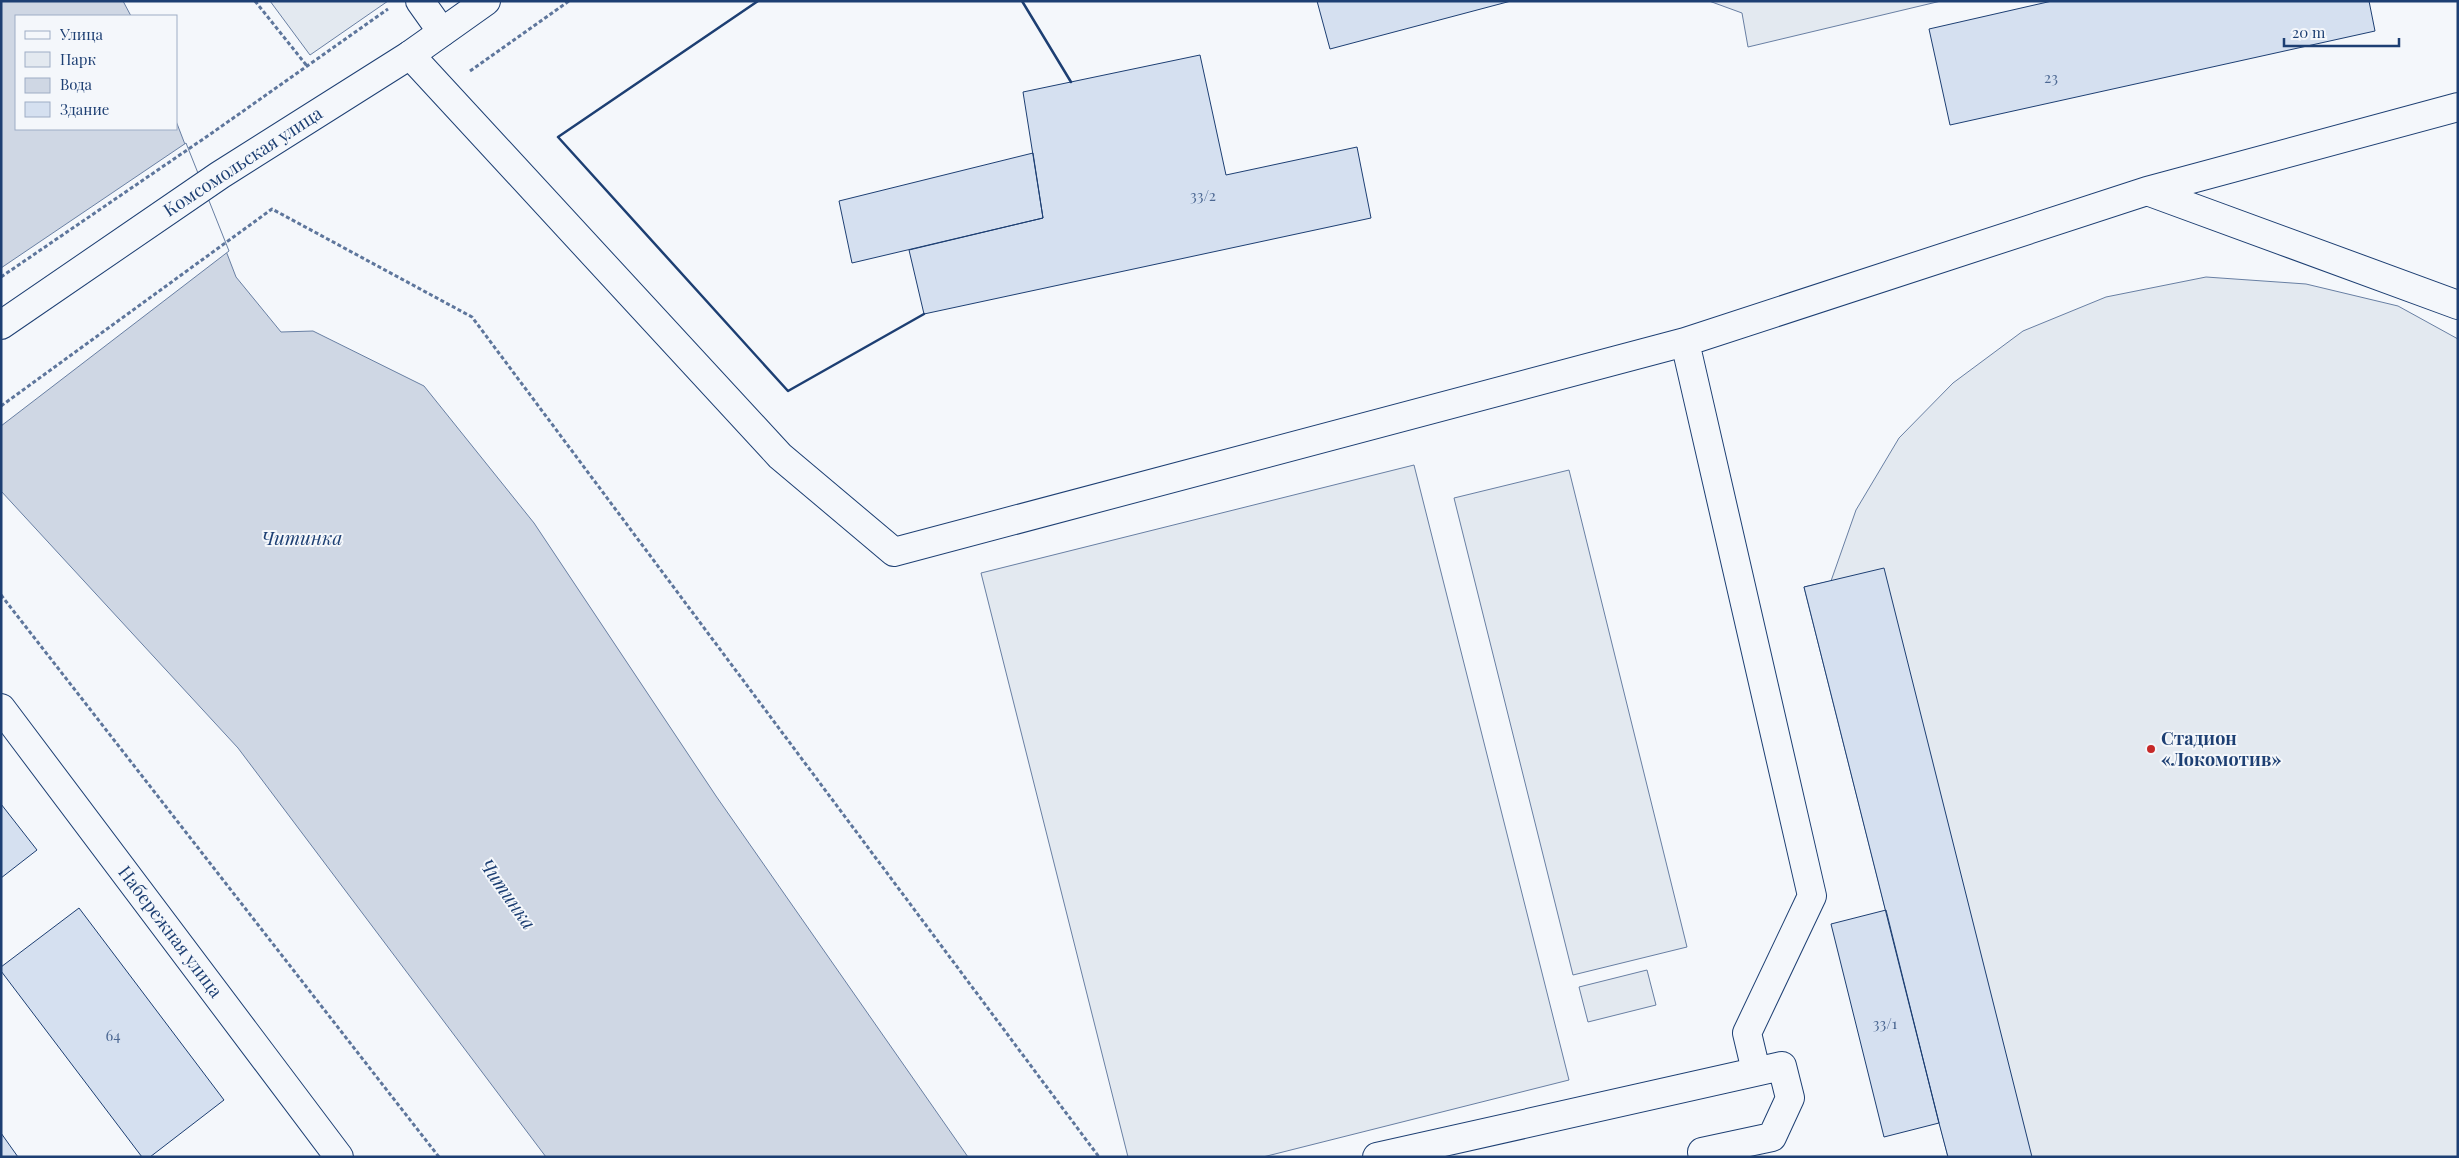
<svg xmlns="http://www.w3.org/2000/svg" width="2459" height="1158" viewBox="0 0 2459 1158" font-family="'Playfair Display',serif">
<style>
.green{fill:#e3e9f0;stroke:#687fa3}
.water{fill:#cfd7e4;stroke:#687fa3}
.pier{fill:#f4f7fb;stroke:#687fa3}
.building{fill:#d5e0f0;stroke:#1d3f73}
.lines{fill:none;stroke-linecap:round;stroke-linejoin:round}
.minor-casing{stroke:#1d3f73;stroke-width:30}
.major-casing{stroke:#1d3f73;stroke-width:30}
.path{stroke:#5e769c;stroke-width:3;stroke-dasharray:4 2.5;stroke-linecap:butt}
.minor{stroke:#f4f7fb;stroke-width:28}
.major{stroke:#f4f7fb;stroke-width:28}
.wall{stroke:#1d3f73;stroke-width:2.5}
.poi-dot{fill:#c62828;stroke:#f4f7fb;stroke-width:2}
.labels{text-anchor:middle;stroke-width:4;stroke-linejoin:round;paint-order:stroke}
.number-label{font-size:15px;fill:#4b6792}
.street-label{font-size:18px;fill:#1d3f73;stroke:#f4f7fb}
.poi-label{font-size:18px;font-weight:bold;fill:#1d3f73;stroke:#f4f7fb;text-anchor:start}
.water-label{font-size:19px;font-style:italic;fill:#1d3f73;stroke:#f4f7fb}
</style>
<rect width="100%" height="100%" fill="#f4f7fb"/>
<path class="green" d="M270,1H388L310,55Z
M1709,1H1941L1748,47L1742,13Z
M2206,277L2306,284L2398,306L2458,339V1157H1948L1804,587L1831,581L1856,510L1899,438L1953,383L2023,331L2106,297Z
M1414,465L1569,1080L1263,1157H1128L981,573Z
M1569,470L1687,947L1573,975L1454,498Z
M1647,970L1656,1005L1588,1022L1579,987Z"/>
<path class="water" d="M1,1H123L131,16H16V129H176V121L236,277L281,332L313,331L424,386L534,523L716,796L968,1157H546L238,748L1,491Z"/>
<path class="pier" d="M186,143L229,251L1,426V268Z"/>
<path class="building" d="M1317,1H1511L1330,49Z
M2052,1H2369L2375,31L1950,125L1929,29Z
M1200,55L1226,175L1357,147L1371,218L924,314L909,250L1043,218L1023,92Z
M1033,153L1043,218L852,263L839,201Z
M1884,568L2032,1157H1948L1939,1123L1804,587Z
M1,804L37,850L1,878Z
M79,908L224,1100L150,1157H142L1,971V967Z
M1886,910L1939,1123L1884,1137L1831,924Z
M1,1133L18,1157H1Z"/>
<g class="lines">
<g class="minor-casing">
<path id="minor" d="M420,1L442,32
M410,55L780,456L894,552L1685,342L1812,896L1747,1033L1756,1071
M2147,191L2458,107
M1685,342L2147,191L2458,305
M1,708L339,1157
M1377,1157L1782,1066L1790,1098L1772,1137L1702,1152L1704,1157"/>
</g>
<g class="major-casing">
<path id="major" d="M1,325L220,175L410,55L486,1"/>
</g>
<path class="path" d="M255,1L307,66
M470,71L569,1
M1,277L212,133L388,9
M1,406L272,209L472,317L1099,1157
M1,595L439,1157"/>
<use href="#minor" class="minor"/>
<use href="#major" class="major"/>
<path class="wall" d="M758,1L558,137L788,391L924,314
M1022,1L1071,82"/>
</g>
<circle class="poi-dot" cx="2151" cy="749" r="5"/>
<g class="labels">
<g class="number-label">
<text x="2051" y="83">23</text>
<text x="1203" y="201">33/2</text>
<text x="1885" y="1029">33/1</text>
<text x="113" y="1041">64</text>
</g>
<g class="street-label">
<text transform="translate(243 162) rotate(-33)" y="6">Комсомольская улица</text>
<text transform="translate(170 932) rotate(53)" y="6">Набережная улица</text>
</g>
<g class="poi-label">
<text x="2161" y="745">Стадион<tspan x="2161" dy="21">«Локомотив»</tspan></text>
</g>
<g class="water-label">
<text x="302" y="545">Читинка</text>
<text transform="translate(508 894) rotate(55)" y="7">Читинка</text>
</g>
</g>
<rect width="2459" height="1158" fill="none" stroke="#1d3f73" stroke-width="5"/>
<rect x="15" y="15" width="162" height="115" fill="#f4f7fb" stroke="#9eadc5"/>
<rect x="25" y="31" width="25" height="8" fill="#f4f7fb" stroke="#9eadc5"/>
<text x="60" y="40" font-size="15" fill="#1d3f73">Улица</text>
<rect x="25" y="52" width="25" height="15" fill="#e3e9f0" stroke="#9eadc5"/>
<text x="60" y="65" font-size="15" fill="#1d3f73">Парк</text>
<rect x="25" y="78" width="25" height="15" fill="#cfd7e4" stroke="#9eadc5"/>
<text x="60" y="90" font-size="15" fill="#1d3f73">Вода</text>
<rect x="25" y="102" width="25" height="15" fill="#d5e0f0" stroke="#9eadc5"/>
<text x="60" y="115" font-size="15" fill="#1d3f73">Здание</text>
<path d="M2284 38v8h115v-8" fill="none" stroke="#1d3f73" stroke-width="2.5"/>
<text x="2292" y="38" font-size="15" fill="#1d3f73" stroke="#f4f7fb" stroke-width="4" paint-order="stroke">20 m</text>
</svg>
